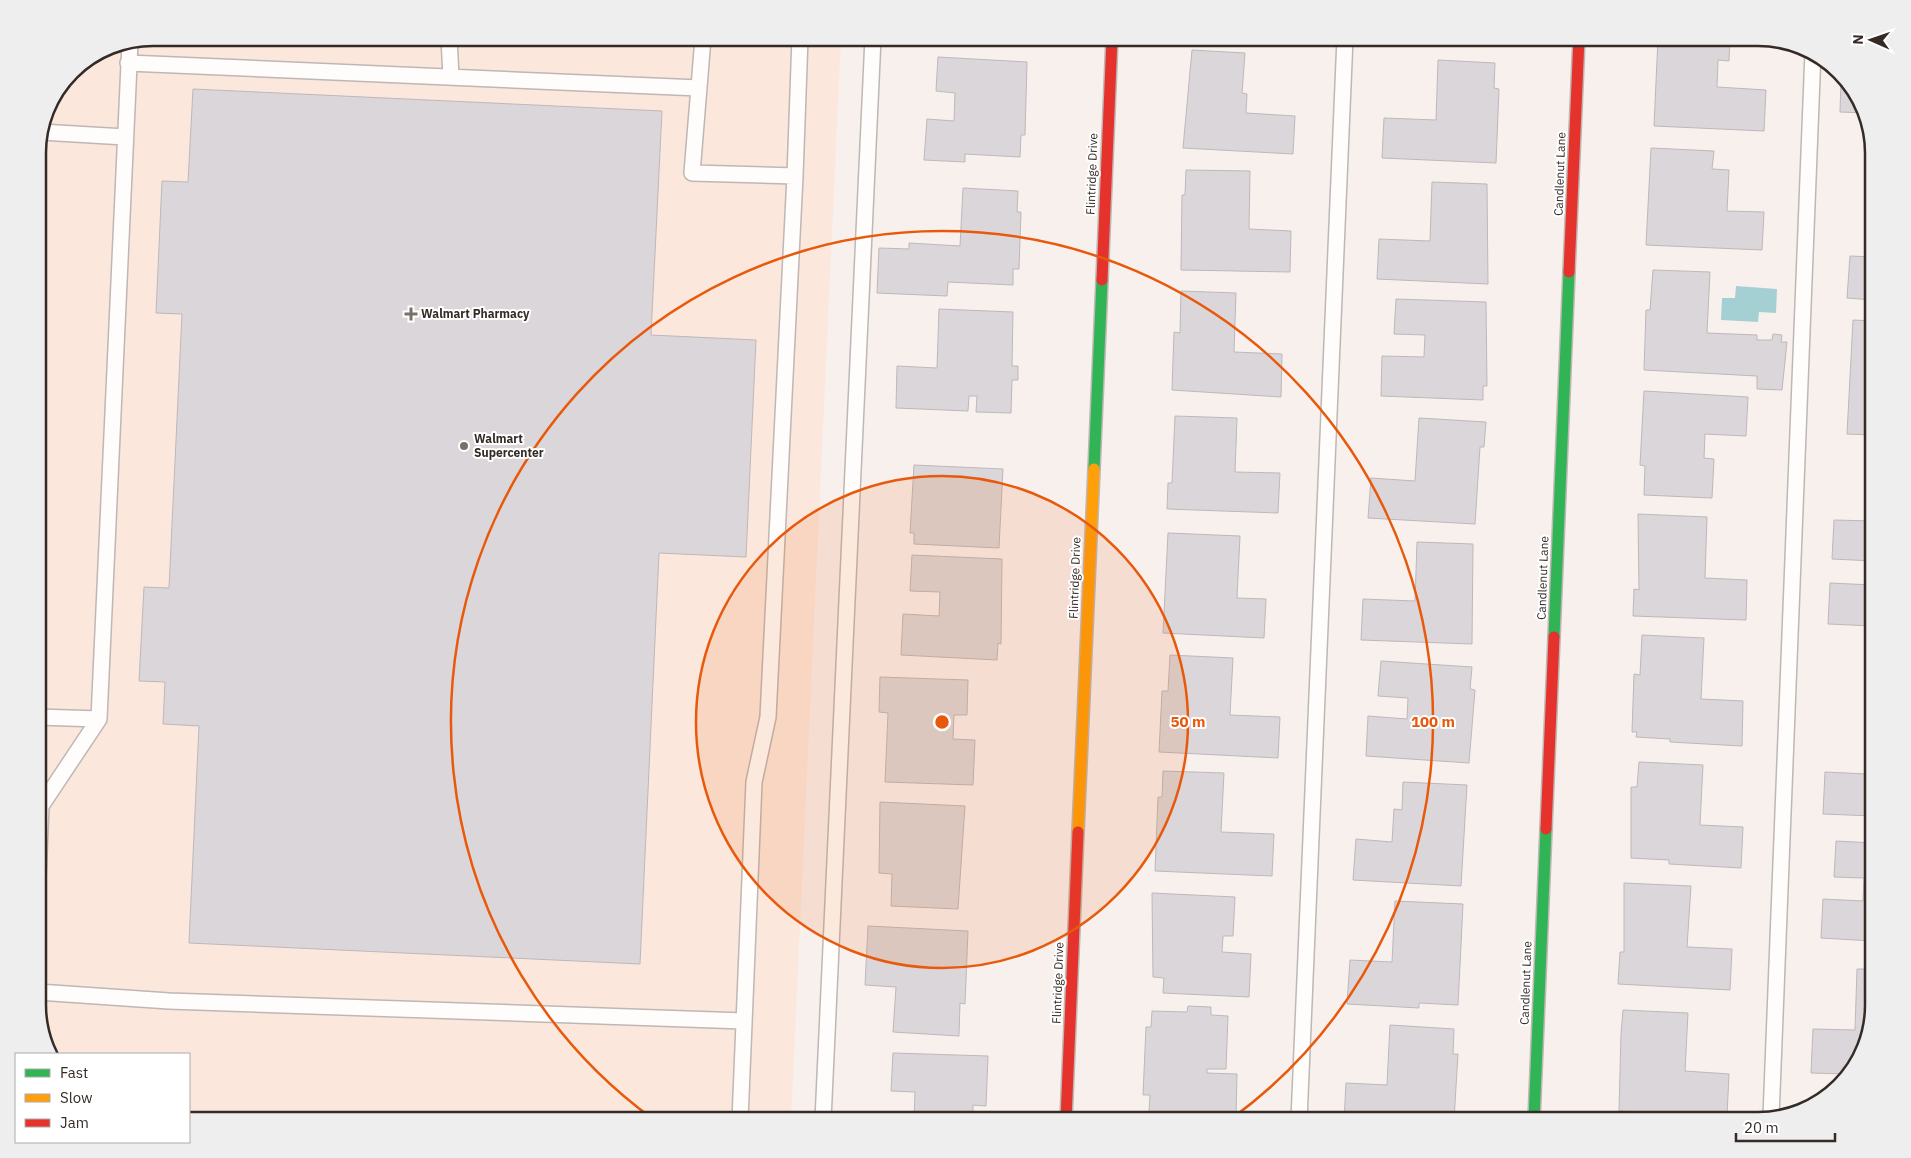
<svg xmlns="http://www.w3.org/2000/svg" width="1911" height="1158" viewBox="0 0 1911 1158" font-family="'IBM Plex Sans',sans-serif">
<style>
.built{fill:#fbe7dc}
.water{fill:#a5d0d3}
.building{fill:#dbd6d9;stroke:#bdb8ba}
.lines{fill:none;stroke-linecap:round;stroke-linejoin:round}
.lane-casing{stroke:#bfb7b3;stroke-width:18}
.fast-casing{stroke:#bfb7b3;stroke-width:14}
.slow-casing{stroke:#bfb7b3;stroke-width:14}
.jam-casing{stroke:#bfb7b3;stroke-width:14}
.lane{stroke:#fefdfc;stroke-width:15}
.fast{stroke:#30b455;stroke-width:11}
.slow{stroke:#ff9f0a;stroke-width:11}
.jam{stroke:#e5322d;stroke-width:11}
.ring{fill:none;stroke:#e8590c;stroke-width:2.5}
.poi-dot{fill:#79706c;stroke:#fff;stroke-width:2}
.labels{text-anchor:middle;stroke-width:4;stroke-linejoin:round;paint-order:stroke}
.street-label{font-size:12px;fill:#342b27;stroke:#fff}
.poi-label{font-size:12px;font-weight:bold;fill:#342b27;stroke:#fff;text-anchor:start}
.rim{fill:none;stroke:#342b27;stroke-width:2.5}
.centre{fill:#e8590c;stroke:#fff;stroke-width:2.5}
.ring-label{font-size:15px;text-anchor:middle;font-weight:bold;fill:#e8590c;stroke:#fff;stroke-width:4;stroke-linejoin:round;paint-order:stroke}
</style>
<rect width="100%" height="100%" fill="#f8f0ed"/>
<path class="built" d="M153,38H841L791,1120H189V1054H50L38,1012V146L46,108L71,71L109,46Z"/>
<path class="water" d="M1736,286L1777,289L1776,313L1759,312L1758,322L1721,320L1722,298H1735Z"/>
<path class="building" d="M954,38H1020V39Z
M1420,38H1488V41Z
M1658,38H1730L1729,61L1718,60L1717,87L1766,90L1764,131L1654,126Z
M1192,50L1245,53L1242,93L1247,94L1246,113L1295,116L1293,154L1183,148Z
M938,57L1027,62L1025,135H1021L1020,157L965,154V162L924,160L927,119L954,121L955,93L936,91Z
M1438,60L1495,63L1494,88L1499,89L1496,163L1382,158L1384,118L1436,120Z
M1841,81H1844L1858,95L1864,113L1840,112Z
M193,89L662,111L651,335L756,340L746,557L659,553L640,964L189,943L199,726L163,724L165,682L139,681L144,587L169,588L182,314L156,313L162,181L188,182Z
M1651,148L1714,151L1712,169L1729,170L1727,211L1764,212L1762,250L1646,245Z
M1186,170L1250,171L1249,229L1291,231L1290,272L1181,270L1182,195H1185Z
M1432,182L1487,184L1488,284L1377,279L1379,239L1430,241Z
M1873,185V236L1870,235Z
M963,188L1018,191L1017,212H1021L1019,269H1013V285L948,282L947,296L877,293L879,248L909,249V243L960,246Z
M1850,256L1873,257V300L1847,298Z
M1653,270L1710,272L1707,333L1757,335V340H1772L1773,334L1782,335L1781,342H1787L1782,390L1757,389V376L1644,370L1646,310H1650Z
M1181,291L1236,293L1234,352L1282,354L1281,397L1172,390L1174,332L1180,333Z
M1396,299L1486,302L1487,386H1483V400L1381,396L1382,356L1424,357L1425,335L1394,334Z
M939,309L1013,312L1012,366H1018V380H1012L1011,413L976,412L977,396H969L968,411L896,408L897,366L937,368Z
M1853,320L1873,321V435L1847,434Z
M1644,391L1748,397L1746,436L1705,434L1704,458L1714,459L1712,498L1644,495L1645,466L1640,465Z
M1175,416L1237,418L1235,472L1280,473L1278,513L1167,509L1168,483H1172Z
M1419,418L1486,422L1484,447H1480L1475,524L1368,518L1371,478L1415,481Z
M914,465L1003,469L999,548L914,544V533H910Z
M1638,514L1707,517L1705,578L1747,580L1746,620L1633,616L1634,589L1639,590Z
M1834,520L1873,521V561L1832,559Z
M1168,533L1240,536L1237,598L1266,599L1264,638L1163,633Z
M1417,542L1473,544L1472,644L1361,640L1363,599L1415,601Z
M912,555L1002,559L1001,644L998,643L997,660L901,655L903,614L939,616L940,592L910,591Z
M1830,583L1873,585V626L1828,624Z
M1642,635L1704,638L1701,699L1743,701L1742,746L1670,742V739L1636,737L1637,732H1632L1634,674L1640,675Z
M1170,655L1233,658L1230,715L1280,717L1278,758L1159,752L1162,691H1168Z
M1381,661L1472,667L1470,689L1475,690L1469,763L1366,756L1368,716L1407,719L1408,698L1378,696Z
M880,677L968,680L967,715H954L953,739L975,740L973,785L885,782L888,713L879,712Z
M1869,715H1873V816L1823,814L1825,772L1867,774Z
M1639,762L1703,765L1700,825L1743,827L1741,868L1669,864V860L1631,858V787H1637Z
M1163,771L1224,773L1221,832L1274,834L1272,876L1155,871L1158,797H1162Z
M1403,782L1467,785L1461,886L1353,880L1356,839L1392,842L1394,809L1402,810Z
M880,802L965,806L958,909L891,906L892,874L879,873Z
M1836,841L1873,843V941L1821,938L1823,899L1863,901L1864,878L1834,877Z
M1624,883L1691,886L1687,947L1732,949L1730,990L1618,984L1620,952H1624Z
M1152,893L1235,897L1233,936H1223L1222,952L1251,954L1249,997L1163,993L1164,978L1153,977Z
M1395,901L1463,904L1458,1005L1419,1003V1008L1347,1004L1350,960L1392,962Z
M868,926L968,931L965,1004L960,1003L959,1036L893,1032L896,987L865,985Z
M1857,969H1873V1005L1858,1063L1847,1074L1811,1073L1813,1029L1855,1030Z
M1188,1006L1211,1007V1015L1228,1016L1226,1069H1207V1073L1237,1074L1236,1115L1149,1112L1150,1095H1143L1146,1027H1151L1152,1011L1187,1012Z
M1623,1010L1688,1013L1685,1071L1729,1074L1727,1116L1619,1111L1621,1034Z
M1390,1025L1454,1029L1453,1054H1458L1454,1120H1344L1346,1083L1387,1085Z
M893,1053L988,1056L986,1106L973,1105V1120H882V1117L914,1118L915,1092L891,1091Z"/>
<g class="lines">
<g class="lane-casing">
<path id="lane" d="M449,38L451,77
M703,38L692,173L795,176
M128,63L699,88
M41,132L125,137
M38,717L99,719
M38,877L41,806L99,719L130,42
M38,992L169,1001L744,1021
M1771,1117L1813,52
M740,1120L754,782L768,717L795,176L800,38
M823,1120L873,38
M1299,1120L1345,38"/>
</g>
<g class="fast-casing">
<path id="fast" d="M1094,469L1102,280
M1554,637L1569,272
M1534,1120L1546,829"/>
</g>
<g class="slow-casing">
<path id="slow" d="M1078,832L1094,469"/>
</g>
<g class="jam-casing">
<path id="jam" d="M1569,272L1579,38
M1102,280L1112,38
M1546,829L1554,637
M1066,1120L1078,832"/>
</g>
<use href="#lane" class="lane"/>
<use href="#fast" class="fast"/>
<use href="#slow" class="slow"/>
<use href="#jam" class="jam"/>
</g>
<circle cx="942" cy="722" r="246" fill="#e8590c" fill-opacity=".12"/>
<g class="ring">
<circle cx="942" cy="722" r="246"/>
<path d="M653 1119A491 491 0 1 1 1231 1119"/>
</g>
<g class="poi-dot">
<path d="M408.5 306.5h5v5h5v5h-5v5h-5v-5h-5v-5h5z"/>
<circle cx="464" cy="446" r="5"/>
</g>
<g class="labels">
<g class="street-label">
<text transform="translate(1092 174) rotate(-88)" y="4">Flintridge Drive</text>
<text transform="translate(1560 174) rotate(-88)" y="4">Candlenut Lane</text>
<text transform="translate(1075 578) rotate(-88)" y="4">Flintridge Drive</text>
<text transform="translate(1543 578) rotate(-88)" y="4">Candlenut Lane</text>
<text transform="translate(1058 983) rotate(-88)" y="4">Flintridge Drive</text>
<text transform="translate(1526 983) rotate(-88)" y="4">Candlenut Lane</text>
</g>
<g class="poi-label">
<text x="421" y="318">Walmart Pharmacy</text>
<text x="474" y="443">Walmart<tspan x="474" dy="14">Supercenter</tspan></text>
</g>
</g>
<path d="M0 0H1911V1158H0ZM153 46H1758A107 107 0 0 1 1865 153V1005A107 107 0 0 1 1758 1112H153A107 107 0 0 1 46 1005V153A107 107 0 0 1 153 46Z" fill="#efeeee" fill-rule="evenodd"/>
<path class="rim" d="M153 46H1758A107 107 0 0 1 1865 153V1005A107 107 0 0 1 1758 1112H153A107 107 0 0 1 46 1005V153A107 107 0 0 1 153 46Z"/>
<circle cx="942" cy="722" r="8" class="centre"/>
<g class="ring-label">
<text x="1188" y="727">50 m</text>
<text x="1433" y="727">100 m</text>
</g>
<rect x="15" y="1053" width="175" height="90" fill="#ffffff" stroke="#aeaaa9"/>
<rect x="25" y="1069" width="25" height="8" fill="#30b455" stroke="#aeaaa9"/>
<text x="60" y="1078" font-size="15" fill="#342b27">Fast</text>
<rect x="25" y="1094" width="25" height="8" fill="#ff9f0a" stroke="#aeaaa9"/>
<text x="60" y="1103" font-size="15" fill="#342b27">Slow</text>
<rect x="25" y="1119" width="25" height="8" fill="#e5322d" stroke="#aeaaa9"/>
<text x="60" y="1128" font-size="15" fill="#342b27">Jam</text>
<g transform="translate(1871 40) rotate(272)" stroke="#ffffff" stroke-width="4" paint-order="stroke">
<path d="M0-4L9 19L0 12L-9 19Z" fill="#342b27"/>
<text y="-8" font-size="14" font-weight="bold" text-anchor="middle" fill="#342b27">N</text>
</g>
<path d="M1736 1133v8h99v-8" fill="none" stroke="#342b27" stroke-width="2.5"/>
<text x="1744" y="1133" font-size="15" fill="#342b27" stroke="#ffffff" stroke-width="4" paint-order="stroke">20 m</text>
</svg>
